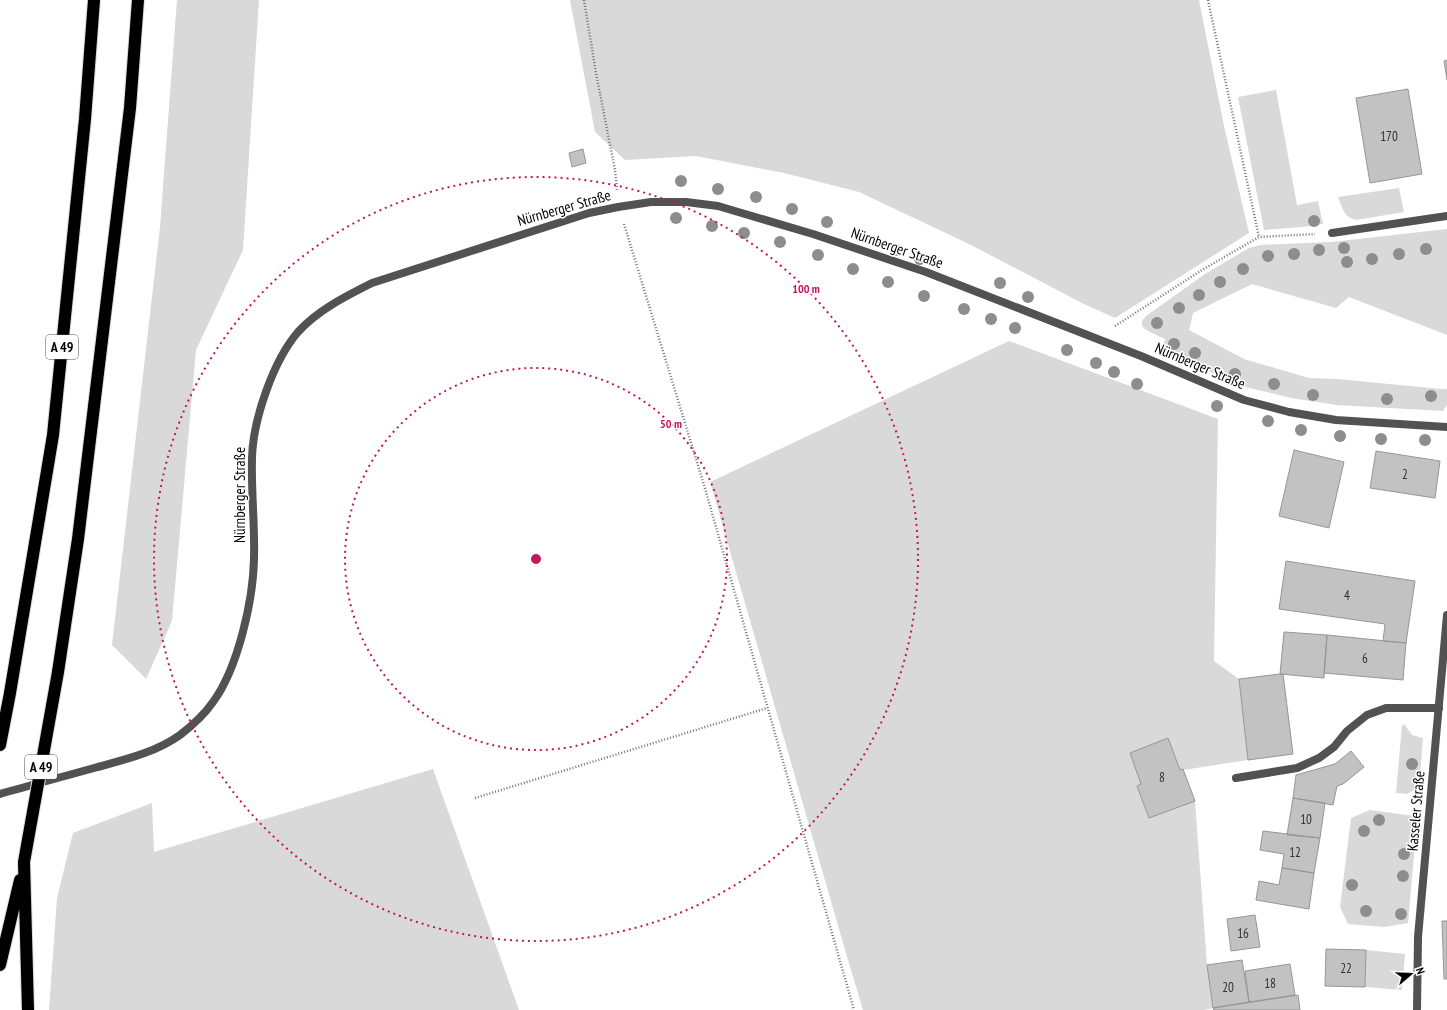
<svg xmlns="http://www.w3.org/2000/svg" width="1447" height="1010" viewBox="0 0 1447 1010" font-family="'PT Sans Narrow',sans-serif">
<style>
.green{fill:#d9d9d9}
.building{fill:#c2c2c2;stroke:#969696}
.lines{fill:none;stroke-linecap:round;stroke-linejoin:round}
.highway-casing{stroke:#dbdbdb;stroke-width:14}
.path{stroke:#747474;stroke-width:2.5;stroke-dasharray:1 2;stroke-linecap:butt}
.lane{stroke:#525252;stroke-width:8}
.street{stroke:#525252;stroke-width:8}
.highway{stroke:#000;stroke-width:12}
.highway-bridge-casing{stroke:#dbdbdb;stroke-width:14;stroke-linecap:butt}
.highway-bridge{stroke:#000;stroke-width:12}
.tree{fill:#8d8d8d}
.ring{fill:none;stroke:#c2185b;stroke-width:2;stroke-dasharray:2 4}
.labels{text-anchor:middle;stroke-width:3;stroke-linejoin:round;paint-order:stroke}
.number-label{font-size:13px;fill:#303030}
.shield{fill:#fff;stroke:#4c4c4c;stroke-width:1}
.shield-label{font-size:14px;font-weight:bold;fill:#000}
.street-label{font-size:15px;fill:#000;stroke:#fff}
.centre{fill:#c2185b;stroke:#fff;stroke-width:2}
.ring-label{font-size:12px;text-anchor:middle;font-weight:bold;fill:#c2185b;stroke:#fff;stroke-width:3;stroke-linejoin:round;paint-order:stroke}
</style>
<rect width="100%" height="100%" fill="#fff"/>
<path class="green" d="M177,0H259L243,250L196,350L172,621L146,679L112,645L160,227Z
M570,0H1199L1224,126L1249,233L1115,318L1084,304L969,244L859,192L784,173L696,156L625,160L595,132Z
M1276,90L1297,205L1318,201L1323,224L1302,227L1264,230L1238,97Z
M1399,188L1404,212L1356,220C1343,216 1343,209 1338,197Z
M1447,229V335L1349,297L1336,308L1252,284L1193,313L1189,330L1244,359L1309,378L1337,379L1441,389H1447V405L1443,411L1336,405L1291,398L1246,387L1217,375L1162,348L1165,339L1146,330L1142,326V321L1146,316L1205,274L1249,248L1260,245L1331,242Z
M1009,341L1218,419L1214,661L1239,679L1248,760L1183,770L1195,801L1207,965L1213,1008L1204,1010H863L848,960L710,482Z
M1402,725H1405L1412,735L1423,738L1419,787L1407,794L1396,793Z
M433,769L519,1010H49L57,898L73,833L152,803L154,852Z
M1370,810L1415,816L1417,822L1408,923L1384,927L1348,924L1340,907L1351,818Z
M1366,950L1405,954L1402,990L1365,987Z"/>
<path class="building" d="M1447,60V80L1444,61Z
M1408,89L1422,174L1370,183L1356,98Z
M583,149L586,163L572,167L569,153Z
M1294,450L1344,462L1329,528L1279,516Z
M1376,451L1440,461L1435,498L1370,488Z
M1286,561L1415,581L1406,643L1383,641L1385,624L1279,609Z
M1284,632L1327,635L1324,678L1280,674Z
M1327,635L1406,643L1403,680L1324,673Z
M1280,674H1283L1293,754L1248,760L1239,679Z
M1168,738L1180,770L1183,769L1195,801L1149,818L1137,786L1141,784L1130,753Z
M1351,751L1364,767L1343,784L1337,786L1333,805L1293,798L1296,775L1335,764Z
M1293,798L1325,803L1320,838L1287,835Z
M1263,831L1320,838L1314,873L1282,868L1284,854L1260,850Z
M1282,868L1314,873L1309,909L1256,900L1259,881L1279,885Z
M1255,915L1260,947L1231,951L1227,919Z
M1442,921H1447V979H1444Z
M1326,949L1366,950L1365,987L1325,986Z
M1242,960L1249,1002L1213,1008L1207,965Z
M1290,964L1295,995L1249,1002L1245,971Z
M1298,995L1300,1010H1214L1213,1008Z"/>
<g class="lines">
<g class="highway-casing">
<path id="highway" d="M58,672L78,539L130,108L138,0
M0,745L10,693L53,435L85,119L94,0
M24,862L28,1010
M0,965L20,880"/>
</g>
<path class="path" d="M584,0L596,73L615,170L617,190
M1208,0L1259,237
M624,224L704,485L854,1010
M1115,326L1202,270L1259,237L1315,234
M475,798L767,708"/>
<path class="lane" d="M1236,778L1297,768L1319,758L1334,747L1347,731L1367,715L1386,708H1439"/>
<path class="street" d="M1332,233L1447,216
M0,794C31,785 62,777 94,768C123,760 155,753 180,735C193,725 204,715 213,702C238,668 253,601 254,559C255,525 251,492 252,458C253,420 273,361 298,332C318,310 346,296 372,283L589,213L618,207L651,202H686L718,206L813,234L926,272L1141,356L1244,400L1289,412L1336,420L1447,427
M1417,1010L1418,937L1447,615"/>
<use href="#highway" class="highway"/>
<g class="highway-bridge-casing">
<path id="highway-bridge" d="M24,862L58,672"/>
</g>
<use href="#highway-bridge" class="highway-bridge"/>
</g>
<g class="tree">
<circle cx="681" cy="181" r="6"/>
<circle cx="718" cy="189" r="6"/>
<circle cx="756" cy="197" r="6"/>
<circle cx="792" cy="209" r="6"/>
<circle cx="676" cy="218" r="6"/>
<circle cx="1314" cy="221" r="6"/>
<circle cx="827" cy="222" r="6"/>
<circle cx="712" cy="226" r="6"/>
<circle cx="744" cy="233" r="6"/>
<circle cx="861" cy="236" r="6"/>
<circle cx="780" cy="242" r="6"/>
<circle cx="1344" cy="248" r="6"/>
<circle cx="1426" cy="249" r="6"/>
<circle cx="896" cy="250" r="6"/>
<circle cx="1319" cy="250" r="6"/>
<circle cx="1294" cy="254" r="6"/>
<circle cx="1399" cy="254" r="6"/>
<circle cx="818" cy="255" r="6"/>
<circle cx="1268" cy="256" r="6"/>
<circle cx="920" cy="259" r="6"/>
<circle cx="1372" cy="259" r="6"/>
<circle cx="1347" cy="262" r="6"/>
<circle cx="853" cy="269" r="6"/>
<circle cx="1243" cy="269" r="6"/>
<circle cx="888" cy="282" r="6"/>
<circle cx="1220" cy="282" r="6"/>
<circle cx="1000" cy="283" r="6"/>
<circle cx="1199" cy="295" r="6"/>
<circle cx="924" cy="296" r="6"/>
<circle cx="1028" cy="297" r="6"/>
<circle cx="1179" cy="308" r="6"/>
<circle cx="964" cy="309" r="6"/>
<circle cx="991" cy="319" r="6"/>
<circle cx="1157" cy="323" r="6"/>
<circle cx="1015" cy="328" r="6"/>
<circle cx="1174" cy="344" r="6"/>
<circle cx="1067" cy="350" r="6"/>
<circle cx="1195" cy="353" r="6"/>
<circle cx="1096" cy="363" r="6"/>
<circle cx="1114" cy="372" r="6"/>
<circle cx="1235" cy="374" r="6"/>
<circle cx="1137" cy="384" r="6"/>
<circle cx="1274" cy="384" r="6"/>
<circle cx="1313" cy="395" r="6"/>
<circle cx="1431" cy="396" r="6"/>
<circle cx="1387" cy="399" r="6"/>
<circle cx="1217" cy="406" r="6"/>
<circle cx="1268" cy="421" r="6"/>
<circle cx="1301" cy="430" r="6"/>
<circle cx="1340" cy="436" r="6"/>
<circle cx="1381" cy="439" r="6"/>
<circle cx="1425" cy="440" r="6"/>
<circle cx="1412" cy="764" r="6"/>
<circle cx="1379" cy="820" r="6"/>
<circle cx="1364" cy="831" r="6"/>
<circle cx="1404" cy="854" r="6"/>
<circle cx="1403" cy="876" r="6"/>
<circle cx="1352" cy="885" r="6"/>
<circle cx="1366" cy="911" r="6"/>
<circle cx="1401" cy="914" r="6"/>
</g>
<g class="ring">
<circle cx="536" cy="559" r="191"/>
<circle cx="536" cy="559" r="382"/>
</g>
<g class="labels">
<g class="number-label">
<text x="1389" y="141">170</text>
<text x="1405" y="479">2</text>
<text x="1347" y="600">4</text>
<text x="1365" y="663">6</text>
<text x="1162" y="782">8</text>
<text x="1306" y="824">10</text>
<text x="1295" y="857">12</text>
<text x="1243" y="938">16</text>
<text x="1346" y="973">22</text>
<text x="1270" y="988">18</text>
<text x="1228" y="992">20</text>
</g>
<g class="shield">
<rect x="46" y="335" width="32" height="24" rx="3"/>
<rect x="25" y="755" width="32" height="24" rx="3"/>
</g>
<g class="shield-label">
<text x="62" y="352">A 49</text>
<text x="41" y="772">A 49</text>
</g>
<g class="street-label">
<text transform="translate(564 208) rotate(-16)" y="5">Nürnberger Straße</text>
<text transform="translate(897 248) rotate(19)" y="5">Nürnberger Straße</text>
<text transform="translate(1200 366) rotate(23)" y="5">Nürnberger Straße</text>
<text transform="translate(240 495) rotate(-90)" y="5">Nürnberger Straße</text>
<text transform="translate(1416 811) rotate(-85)" y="5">Kasseler Straße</text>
</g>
</g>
<circle cx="536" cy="559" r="6" class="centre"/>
<g class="ring-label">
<text x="806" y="293">100 m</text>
<text x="671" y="428">50 m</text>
</g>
<g transform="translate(1411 974) rotate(71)" stroke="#ffffff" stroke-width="3" paint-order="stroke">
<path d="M0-3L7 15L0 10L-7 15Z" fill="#000000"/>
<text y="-6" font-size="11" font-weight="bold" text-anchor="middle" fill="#000000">N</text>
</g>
</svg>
